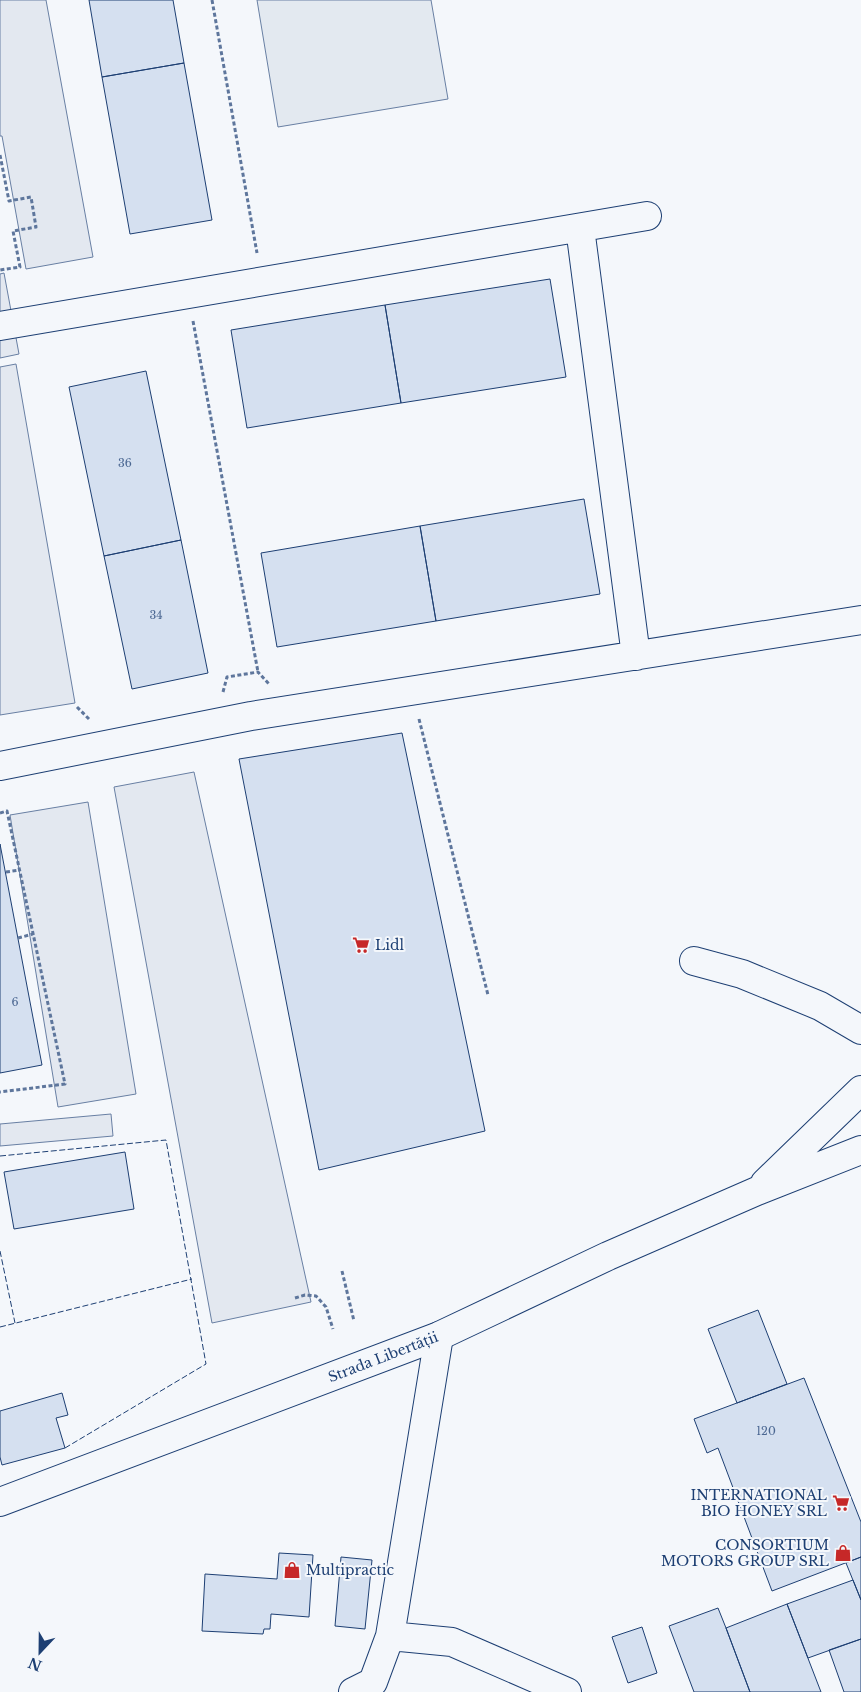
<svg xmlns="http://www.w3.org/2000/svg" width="861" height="1692" viewBox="0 0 861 1692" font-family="'Libre Baskerville',serif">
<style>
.green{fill:#e3e9f0;stroke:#687fa3}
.parking{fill:#e3e8f0;stroke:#687fa3}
.building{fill:#d5e0f0;stroke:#1d3f73}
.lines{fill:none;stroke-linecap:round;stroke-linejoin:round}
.minor-casing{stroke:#1d3f73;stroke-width:30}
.major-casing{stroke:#1d3f73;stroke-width:30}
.path{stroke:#5e769c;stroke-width:3;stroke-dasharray:4 2.5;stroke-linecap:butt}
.minor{stroke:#f4f7fb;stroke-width:28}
.major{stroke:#f4f7fb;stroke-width:28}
.fence{stroke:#1d3f73;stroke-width:1;stroke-dasharray:6 2.5;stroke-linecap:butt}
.labels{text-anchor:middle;stroke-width:4;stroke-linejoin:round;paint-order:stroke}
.number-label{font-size:11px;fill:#4b6792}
.poi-label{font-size:14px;fill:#1d3f73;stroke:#f4f7fb;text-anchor:start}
.street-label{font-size:14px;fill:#1d3f73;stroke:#f4f7fb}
</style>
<rect width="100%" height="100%" fill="#f4f7fb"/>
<path class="green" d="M257,0H431L448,99L278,127Z"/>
<path class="parking" d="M0,0H46L93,257L26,269L2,136H0Z
M4,273L19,354L0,358V274Z
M16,364L75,703L0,715V367Z
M194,772L311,1302L212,1323L114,787Z
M88,802L136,1094L58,1107L10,815Z
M111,1114L113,1136L0,1146V1124Z"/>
<path class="building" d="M89,0H173L184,63L102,77Z
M184,63L212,220L130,234L102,77Z
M550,279L566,377L401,403L385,305Z
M385,305L401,403L247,428L231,330Z
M146,371L181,540L104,556L69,387Z
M584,499L600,594L436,621L420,526Z
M420,526L436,621L277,647L261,553Z
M181,540L208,673L132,689L104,556Z
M402,733L485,1131L319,1170L239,759Z
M0,844L42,1065L0,1073Z
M125,1152L134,1209L14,1229L4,1172Z
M758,1310L787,1384L737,1403L708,1329Z
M804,1378L861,1522V1557L772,1591L718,1448L707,1453L694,1419Z
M62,1393L68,1415L56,1418L65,1448L2,1465L0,1457V1411Z
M279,1553L313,1555L309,1617L271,1614L270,1629H264L263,1634L202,1631L205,1574L277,1579Z
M341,1557L372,1560L365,1629L335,1626Z
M861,1557V1600L846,1563Z
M853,1580L861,1600V1639L808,1658L787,1604Z
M787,1604L821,1692H750L726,1628Z
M718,1608L726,1628L750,1692H694L669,1626Z
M642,1627L657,1673L628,1683L612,1637Z
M861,1639V1692H844L829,1650Z"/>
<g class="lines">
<g class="minor-casing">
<path id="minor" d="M580,228L636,656
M0,326L647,216
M0,766L251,716L861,620
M694,961L742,974L820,1006L861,1030
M390,1636L452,1642L567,1692
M353,1692L373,1682L390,1636L439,1336"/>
</g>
<g class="major-casing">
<path id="major" d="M765,1183L861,1090
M0,1502L439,1336L608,1256L757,1191L861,1150"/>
</g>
<path class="path" d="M212,0L257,253
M0,155L9,201L31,197L36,227L13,231L20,267L0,270
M193,321L258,672
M223,692L227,677L258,672L269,684
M77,707L89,719
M419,719L488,995
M0,813L7,811L65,1084L0,1092
M6,872L20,870
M18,938L33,934
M342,1271L354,1321
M295,1298L305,1295L316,1296L326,1307L333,1329"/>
<use href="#minor" class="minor"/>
<use href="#major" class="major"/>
<path class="fence" d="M0,1156L166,1140L206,1364L65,1448
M0,1251L15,1323
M0,1327L192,1279"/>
</g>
<defs>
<g id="supermarket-bare" transform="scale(1.35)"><path d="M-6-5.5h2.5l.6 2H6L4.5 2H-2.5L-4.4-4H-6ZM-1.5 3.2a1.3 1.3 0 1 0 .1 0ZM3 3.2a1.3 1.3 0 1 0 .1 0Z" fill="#c62828" stroke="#f4f7fb" stroke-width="2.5" paint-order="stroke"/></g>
<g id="shop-bare" transform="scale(1.35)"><path d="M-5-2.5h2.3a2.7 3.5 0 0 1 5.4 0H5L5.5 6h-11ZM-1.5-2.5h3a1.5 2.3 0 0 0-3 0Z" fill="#c62828" stroke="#f4f7fb" stroke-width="2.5" paint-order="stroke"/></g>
</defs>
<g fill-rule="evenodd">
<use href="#supermarket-bare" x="361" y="945"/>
<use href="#supermarket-bare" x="841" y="1503"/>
<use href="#shop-bare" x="843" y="1553"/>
<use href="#shop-bare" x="292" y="1570"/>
</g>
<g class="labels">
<g class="number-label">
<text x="125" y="467">36</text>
<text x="156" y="619">34</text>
<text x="15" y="1006">6</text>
<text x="766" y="1435">120</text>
</g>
<g class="poi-label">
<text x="375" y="950">Lidl</text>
<text x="827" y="1500" text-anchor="end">INTERNATIONAL<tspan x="827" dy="16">BIO HONEY SRL</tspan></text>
<text x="829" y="1550" text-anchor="end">CONSORTIUM<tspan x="829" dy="16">MOTORS GROUP SRL</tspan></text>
<text x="306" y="1575">Multipractic</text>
</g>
<g class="street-label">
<text transform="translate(383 1357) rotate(-21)" y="5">Strada Libertății</text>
</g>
</g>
<g transform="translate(40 1652) rotate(202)" stroke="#f4f7fb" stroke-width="4" paint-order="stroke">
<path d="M0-4L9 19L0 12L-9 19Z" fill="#1d3f73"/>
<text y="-8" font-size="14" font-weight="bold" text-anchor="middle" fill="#1d3f73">N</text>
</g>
</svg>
